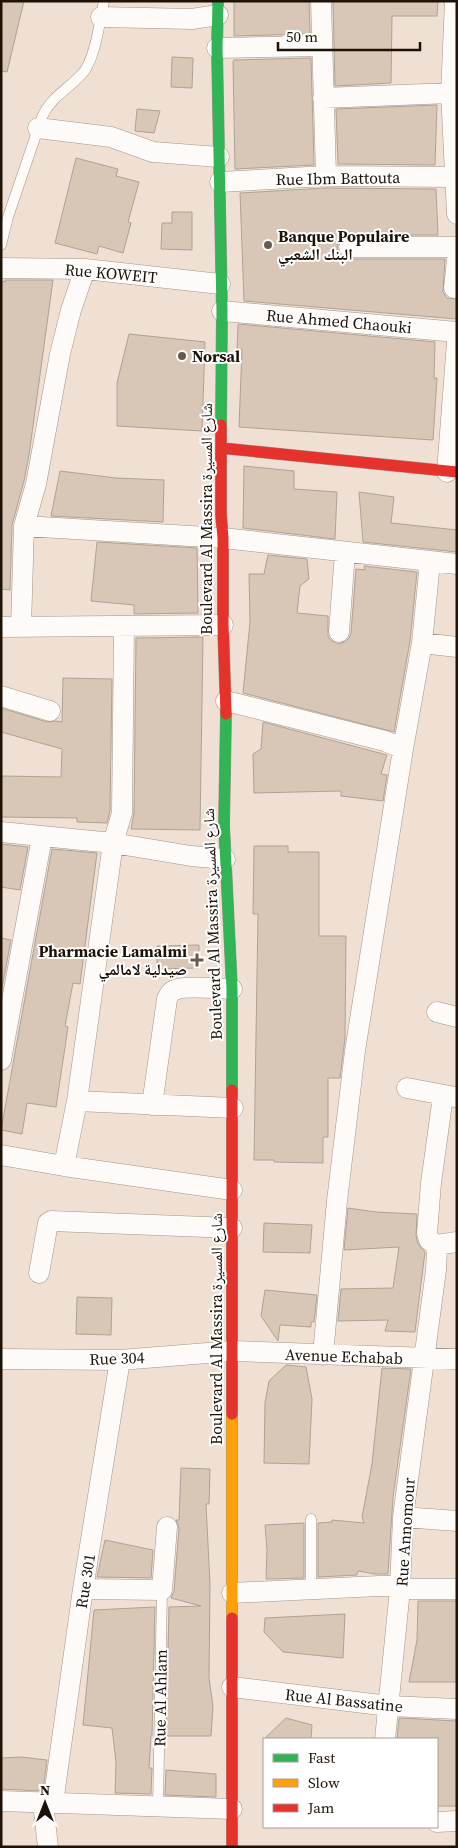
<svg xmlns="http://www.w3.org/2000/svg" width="458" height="1848" viewBox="0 0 458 1848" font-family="'Source Serif 4','Noto Naskh Arabic',serif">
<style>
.building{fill:#d8c7b7;stroke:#aea296}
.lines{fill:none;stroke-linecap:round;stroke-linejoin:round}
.lane-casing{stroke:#a19589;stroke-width:11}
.street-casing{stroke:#a19589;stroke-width:21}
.fast-casing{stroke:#a19589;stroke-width:12}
.slow-casing{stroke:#a19589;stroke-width:12}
.jam-casing{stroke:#a19589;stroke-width:12}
.lane{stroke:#fdfaf8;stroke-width:10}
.street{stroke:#fdfaf8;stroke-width:20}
.fast{stroke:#30b455;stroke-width:11}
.slow{stroke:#ff9f0a;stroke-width:11}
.jam{stroke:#e5322d;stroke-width:11}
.poi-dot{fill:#675a4e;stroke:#fff;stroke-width:2}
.labels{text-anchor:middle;stroke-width:4;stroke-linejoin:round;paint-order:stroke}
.street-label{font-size:16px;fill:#1e1207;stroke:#fff}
.poi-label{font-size:16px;font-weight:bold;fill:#1e1207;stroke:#fff;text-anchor:start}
</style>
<rect width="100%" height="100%" fill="#efe0d3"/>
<path class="building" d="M1,1H24L7,72L1,71Z
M234,1H309L310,34L234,36Z
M333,1H438L437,16H392L391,83L335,86Z
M172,57L193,58L192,88L171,87Z
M311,58L314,165L235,169L233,62L234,60Z
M437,105L435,165L338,164L336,109Z
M137,109L160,111L154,133L135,131Z
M76,158L118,169L116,176L139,182L128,222L131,223L123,253L99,246L97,254L55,243Z
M326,188L436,189L438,235H349L344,237L339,241L337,247L339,252L343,257L349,259H445L443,292L447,298L457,299V319L244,301L240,193Z
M172,212H192V250L161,249L162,223H172Z
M5,280H53L29,455L24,481L12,525L10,590L1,589V281L5,282Z
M238,324L435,342L434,378H437L433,440L239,427L242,349H237Z
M129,334L205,342L202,431L117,426V383Z
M244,466L294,471V489L337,492L335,539L243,528Z
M60,471L116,478L164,480L163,522L51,516Z
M359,492L394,497L391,523L457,530V552L363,542Z
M97,542L197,548L198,613L134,614V605L91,601Z
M268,555L307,559L309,579L300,586L297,613L328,616V637L332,641L338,644L345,642L349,638L351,633L356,569L365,570L364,566L417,572L410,641L394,732L243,693L250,622L249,574H264Z
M203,637L200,830L131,829L134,813L136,638Z
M63,678L112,679L110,811L107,823L77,822V818L1,817V776L61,777L62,749L1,732V708L47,722L56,721L62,722Z
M263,722L387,755L381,774L387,775L383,801L341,796V791L254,793L253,754L261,749Z
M1,844L28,847L20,890L1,887Z
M254,846H288V852H319V936H346L345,1038L340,1078H328V1137H323V1163L274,1162V1160H254L258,914H253Z
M52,849L97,853L80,984L73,983L65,1026L68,1027L56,1107L27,1103L22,1134L1,1130Z
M1,938L11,940L1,993Z
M199,945V968L157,969V946Z
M348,1208L376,1212L417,1214L416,1236L418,1244L425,1252L415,1332L385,1331L388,1320L338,1321L341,1289L393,1288L399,1247L344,1250Z
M264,1223L312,1225L310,1253L263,1252Z
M265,1290L317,1295L314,1322H311V1327L280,1325L278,1341L261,1316Z
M77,1297L112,1298L111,1335L76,1334Z
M286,1365L306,1367L312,1399L309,1464L264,1463L265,1403L269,1381Z
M382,1368L411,1369L393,1497L388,1574H375L358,1571L357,1575L318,1577V1523L332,1522V1520L364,1523L362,1517L372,1464Z
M181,1468L210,1469L209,1504H206L210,1584L209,1678L213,1706L211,1736H166L169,1607L201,1606L171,1598L174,1591L179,1528L176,1520H179Z
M304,1523V1578L266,1579L267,1550L265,1525Z
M105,1540L153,1550L151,1578L97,1577Z
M418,1601H457V1682H409L417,1640Z
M155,1607L152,1736H151L149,1768H152L151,1794L115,1793L116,1762L112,1728L83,1725L94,1610Z
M345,1614L343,1658L283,1652L264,1632L265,1618Z
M286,1718L312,1725L311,1739H264Z
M399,1718L457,1721V1806H437V1739H397Z
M21,1757L47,1760L43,1791L1,1789V1758Z
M166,1770L216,1774V1797L165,1795Z"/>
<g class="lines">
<g class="lane-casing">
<path id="lane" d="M1,245L8,217L42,117C51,97 67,90 81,75C95,62 100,20 104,1
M311,1590V1519
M158,1806L162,1590"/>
</g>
<g class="street-casing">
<path id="street" d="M321,1L326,176
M455,1L451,93L457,214
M101,17L192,19L218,15
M217,48L321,46
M323,98L451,93
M38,128L111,137L153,152L219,157
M220,182L326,176L457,177
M349,247H457
M1,268L85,269L220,284
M454,288L457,260
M222,311L457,332
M447,472L457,342
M24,526L223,538L457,564
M1,627L223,625
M21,627L24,526L36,484L60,354L71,310L85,269
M339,632L345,552
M422,643L457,647
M1,696L50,711
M226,701L385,741L403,749
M1,832L113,843L191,856L225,859
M437,1012L457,1017
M1,1060L42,837
M407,1088L455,1097
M77,1101L233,1108
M152,1105L167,999C169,995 171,991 175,990C185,985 219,989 232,989
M1,1155L64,1166L232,1190
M64,1166L77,1101L113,843L122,813L124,626
M436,1245L457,1242
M39,1273L48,1223L51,1221L232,1228
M323,1355L337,1201L355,1051L403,749L422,643L430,562
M1,1359L120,1360L232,1351L457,1359
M403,1517L457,1521
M83,1589L162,1590L167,1527
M400,1589H457
M232,1593L400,1585
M232,1687L389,1706L457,1709
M385,1739L400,1589L403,1517L436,1270L437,1250L436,1245L429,1240L427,1233L431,1183L443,1096
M1,1801L232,1809
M43,1803L48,1847
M53,1803L83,1589L120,1360
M437,1822L457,1821"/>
</g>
<g class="fast-casing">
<path id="fast" d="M218,1L217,48L222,311L221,425
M226,714L224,825L232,989V1090"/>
</g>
<g class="slow-casing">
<path id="slow" d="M232,1414V1618"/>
</g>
<g class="jam-casing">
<path id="jam" d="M221,425V515L223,538V625L226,714
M221,448L457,472
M232,1090V1414
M232,1618V1847"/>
</g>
<use href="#lane" class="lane"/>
<use href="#street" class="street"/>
<use href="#fast" class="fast"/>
<use href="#slow" class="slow"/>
<use href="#jam" class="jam"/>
</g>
<g class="poi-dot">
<circle cx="268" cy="245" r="5"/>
<circle cx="182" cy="356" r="5"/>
<path d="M194.5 952.5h5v5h5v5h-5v5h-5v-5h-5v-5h5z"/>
</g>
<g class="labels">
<g class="street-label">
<text transform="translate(338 178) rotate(-1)" y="6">Rue Ibm Battouta</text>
<text transform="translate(111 273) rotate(5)" y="6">Rue KOWEIT</text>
<text transform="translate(339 321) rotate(5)" y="6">Rue Ahmed Chaouki</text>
<text transform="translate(206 519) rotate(-90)" y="6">Boulevard Al Massira شارع المسيرة</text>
<text transform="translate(212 924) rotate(-92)" y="6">Boulevard Al Massira شارع المسيرة</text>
<text transform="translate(216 1329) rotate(-90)" y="6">Boulevard Al Massira شارع المسيرة</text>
<text transform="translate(344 1356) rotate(2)" y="6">Avenue Echabab</text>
<text transform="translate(117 1358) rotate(-2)" y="6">Rue 304</text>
<text transform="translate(405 1532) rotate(-86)" y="6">Rue Annomour</text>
<text transform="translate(85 1581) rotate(-81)" y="6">Rue 301</text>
<text transform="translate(160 1698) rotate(-89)" y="6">Rue Al Ahlam</text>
<text transform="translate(344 1700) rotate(6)" y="6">Rue Al Bassatine</text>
</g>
<g class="poi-label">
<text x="278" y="242">Banque Populaire<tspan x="278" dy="18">البنك الشعبي</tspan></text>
<text x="192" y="362">Norsal</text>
<text x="187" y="957" text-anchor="end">Pharmacie Lamalmi<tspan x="187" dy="18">صيدلية لامالمي</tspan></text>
</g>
</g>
<rect width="458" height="1848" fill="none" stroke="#1e1207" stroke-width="5"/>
<rect x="263" y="1738" width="175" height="90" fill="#ffffff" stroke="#a5a09c"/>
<rect x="273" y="1754" width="25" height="8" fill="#30b455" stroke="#a5a09c"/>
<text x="308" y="1763" font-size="15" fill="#1e1207">Fast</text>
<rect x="273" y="1779" width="25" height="8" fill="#ff9f0a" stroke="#a5a09c"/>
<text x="308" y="1788" font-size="15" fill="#1e1207">Slow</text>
<rect x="273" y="1804" width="25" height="8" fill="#e5322d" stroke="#a5a09c"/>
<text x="308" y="1813" font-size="15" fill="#1e1207">Jam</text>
<g transform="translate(45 1803)" stroke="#ffffff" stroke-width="4" paint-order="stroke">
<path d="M0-4L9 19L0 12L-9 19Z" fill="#1e1207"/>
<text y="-8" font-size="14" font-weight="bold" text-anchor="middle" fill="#1e1207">N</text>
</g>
<path d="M278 42v8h142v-8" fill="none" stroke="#1e1207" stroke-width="2.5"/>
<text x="286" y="42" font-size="15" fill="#1e1207" stroke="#ffffff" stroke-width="4" paint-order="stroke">50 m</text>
</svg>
